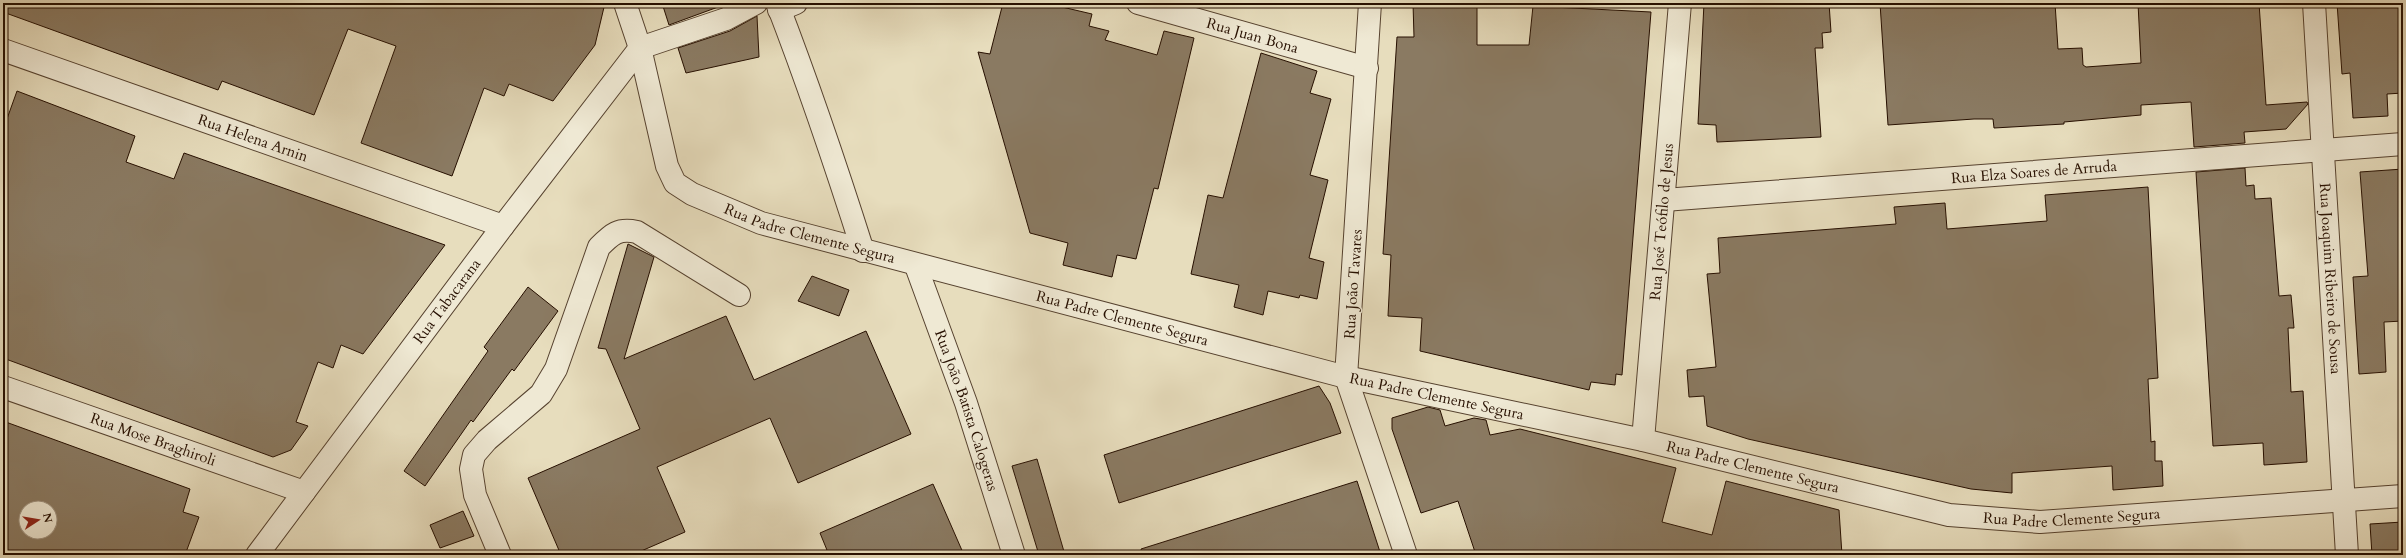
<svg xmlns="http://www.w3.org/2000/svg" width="2406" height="558" viewBox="0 0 2406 558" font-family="Cardo,serif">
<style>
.building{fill:#8a7a62;stroke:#260f00;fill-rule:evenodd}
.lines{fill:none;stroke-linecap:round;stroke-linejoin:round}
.minor-casing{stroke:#56422f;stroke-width:24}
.minor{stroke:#efe9d4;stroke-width:22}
.labels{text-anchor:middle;stroke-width:3;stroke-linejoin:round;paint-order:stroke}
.street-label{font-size:15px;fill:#260f00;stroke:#efe9d4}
</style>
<rect width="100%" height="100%" fill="#e7ddbd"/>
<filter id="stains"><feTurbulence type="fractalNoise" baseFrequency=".005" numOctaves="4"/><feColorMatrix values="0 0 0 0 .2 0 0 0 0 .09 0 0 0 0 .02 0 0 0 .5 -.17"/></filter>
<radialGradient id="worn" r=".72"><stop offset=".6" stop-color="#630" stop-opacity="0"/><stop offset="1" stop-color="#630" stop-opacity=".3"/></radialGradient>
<path class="building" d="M3,3H605L595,45L553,101L509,84L504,96L484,88L452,176L361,143L396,46L348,29L314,115L222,81L218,90L3,12Z
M662,3H729L669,25Z
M1003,3H1045L1092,14L1089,26L1109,31L1105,40L1157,55L1164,31L1194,38L1158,189L1154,188L1136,259L1117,255L1112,277L1063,265L1068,243L1030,233L978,52L990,54Z
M1413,3H1477V45H1529L1533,6L1651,12L1622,375L1616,374L1615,385L1591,382L1589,390L1420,351L1422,318L1388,316L1391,255L1383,254L1397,37H1414Z
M1704,3H1829L1831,32L1822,33L1823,48H1815L1821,137L1717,142L1716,125L1698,124Z
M1880,3H2055L2058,49L2082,48L2083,65L2086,67L2141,63L2138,3H2259L2266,105L2307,102L2308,104L2286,129L2244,132L2245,143L2194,147L2191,102L2141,105V115L2064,122V124L1994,128L1993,119H1974L1888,125Z
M2337,3H2403V93L2387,94L2388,116L2353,118L2350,73L2342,74Z
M757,16L759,57L686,73L678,48L730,31Z
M1261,53L1317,71L1310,93L1331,99L1310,175L1328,180L1309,258L1324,262L1317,299L1300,295L1299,298L1268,291L1263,315L1234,307L1239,285L1191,274L1208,195L1223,198Z
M17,91L135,136L126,162L174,179L184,153L445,245L363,354L341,345L333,368L318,362L296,422L308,426L291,450L273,457L3,358V130Z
M2245,168L2246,186L2254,185L2255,199L2271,198L2279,296L2291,295L2294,328H2288L2291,392L2303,391L2307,462L2264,465L2263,443L2213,446L2196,172Z
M2403,169V321L2384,322L2386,372L2359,374L2353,277L2368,276L2360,172Z
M2148,187L2158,378L2148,379L2151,442L2155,441V461H2162L2163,486L2113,490L2112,466L2012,473V493L1971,489L1748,439L1707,426L1704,396L1689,397L1687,370L1716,367L1707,274L1720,273L1718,238L1896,224L1894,207L1945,203L1947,229L2047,221L2045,195Z
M628,244L654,257L624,359L726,316L754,380L866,331L911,434L798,483L770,418L657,467L685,532L632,555H561L528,478L640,429L606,349L598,348Z
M812,276L849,290L839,316L798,301Z
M528,287L558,311L514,371L512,369L473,422L471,420L425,486L404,471L488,351L484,347Z
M1319,386L1330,403L1341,433L1119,503L1104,455Z
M1428,407L1440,410L1445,426L1474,418L1486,420L1490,435L1520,429L1676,468L1662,522L1712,535L1726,481L1839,510L1842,555H1476L1458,501L1421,513L1392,429V418Z
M3,421L190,489L183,512L199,517L185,555H3ZM26,508H50V532H26Z
M1037,459L1065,555H1039L1012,466Z
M1357,481L1381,555H1142L1141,549Z
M933,484L964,555H829L820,533Z
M463,511L474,536L440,548L430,525Z
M2403,522V555H2372L2370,524Z"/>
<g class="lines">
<g class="minor-casing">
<g id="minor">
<path id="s1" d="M625,3L640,48L667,166L675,183L692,194L761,223L1346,377L1643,440L1949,515L2040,522L2403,496"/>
<path d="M777,3C809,86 836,166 863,251"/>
<path id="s2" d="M1138,3L1367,68"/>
<path d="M1370,3L1346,377L1406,555"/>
<path id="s3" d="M2314,3L2347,555"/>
<path d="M779,10L796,3"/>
<path id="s4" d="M3,50L503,226"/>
<path id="s5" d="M1664,200L2403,144"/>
<path id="s6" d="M916,266L966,403L1014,555"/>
<path id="s7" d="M3,387L304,492"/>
<path id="s8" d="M1643,440L1680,3"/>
<path id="s9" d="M257,555L503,226L640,48L726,19L756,3"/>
<path d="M500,555L475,495L471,469L474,455L487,440L541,394L556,369L599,247C612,234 618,228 637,232L739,295"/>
</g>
</g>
<use href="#minor" class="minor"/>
</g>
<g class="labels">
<g class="street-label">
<text dy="5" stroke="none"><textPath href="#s2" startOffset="119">Rua Juan Bona</textPath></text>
<text dy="5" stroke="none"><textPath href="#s4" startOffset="265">Rua Helena Arnin</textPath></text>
<text dy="5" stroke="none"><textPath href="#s5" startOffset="371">Rua Elza Soares de Arruda</textPath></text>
<text dy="5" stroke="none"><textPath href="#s8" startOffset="219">Rua José Teófilo de Jesus</textPath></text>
<text dy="5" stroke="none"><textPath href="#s1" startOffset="332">Rua Padre Clemente Segura</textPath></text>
<text dy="5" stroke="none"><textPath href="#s3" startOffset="276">Rua Joaquim Ribeiro de Sousa</textPath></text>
<text transform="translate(1353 284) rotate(-86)" y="5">Rua João Tavares</text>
<text dy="5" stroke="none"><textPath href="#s9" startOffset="317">Rua Tabacarana</textPath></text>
<text dy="5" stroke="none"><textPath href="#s1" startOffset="656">Rua Padre Clemente Segura</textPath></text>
<text dy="5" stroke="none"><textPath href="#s1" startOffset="980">Rua Padre Clemente Segura</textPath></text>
<text dy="5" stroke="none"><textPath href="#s6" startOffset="153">Rua João Batista Calogeras</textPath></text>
<text dy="5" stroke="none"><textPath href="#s7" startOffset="159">Rua Mose Braghiroli</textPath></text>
<text dy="5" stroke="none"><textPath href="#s1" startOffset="1304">Rua Padre Clemente Segura</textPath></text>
<text dy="5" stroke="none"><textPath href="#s1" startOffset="1629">Rua Padre Clemente Segura</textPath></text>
</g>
</g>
<rect width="2406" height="558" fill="none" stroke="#e7ddbd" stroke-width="16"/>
<rect x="4" y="4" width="2398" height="550" fill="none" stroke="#260f00" stroke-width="2"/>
<rect x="8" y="8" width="2390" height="542" fill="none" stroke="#260f00"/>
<g transform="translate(38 520) rotate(78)"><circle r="19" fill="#efe9d4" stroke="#9f927f"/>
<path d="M0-3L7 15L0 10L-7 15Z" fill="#8f2418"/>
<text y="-6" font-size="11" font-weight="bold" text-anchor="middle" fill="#260f00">N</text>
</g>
<rect width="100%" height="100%" filter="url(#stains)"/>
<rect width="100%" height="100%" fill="url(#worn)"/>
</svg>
